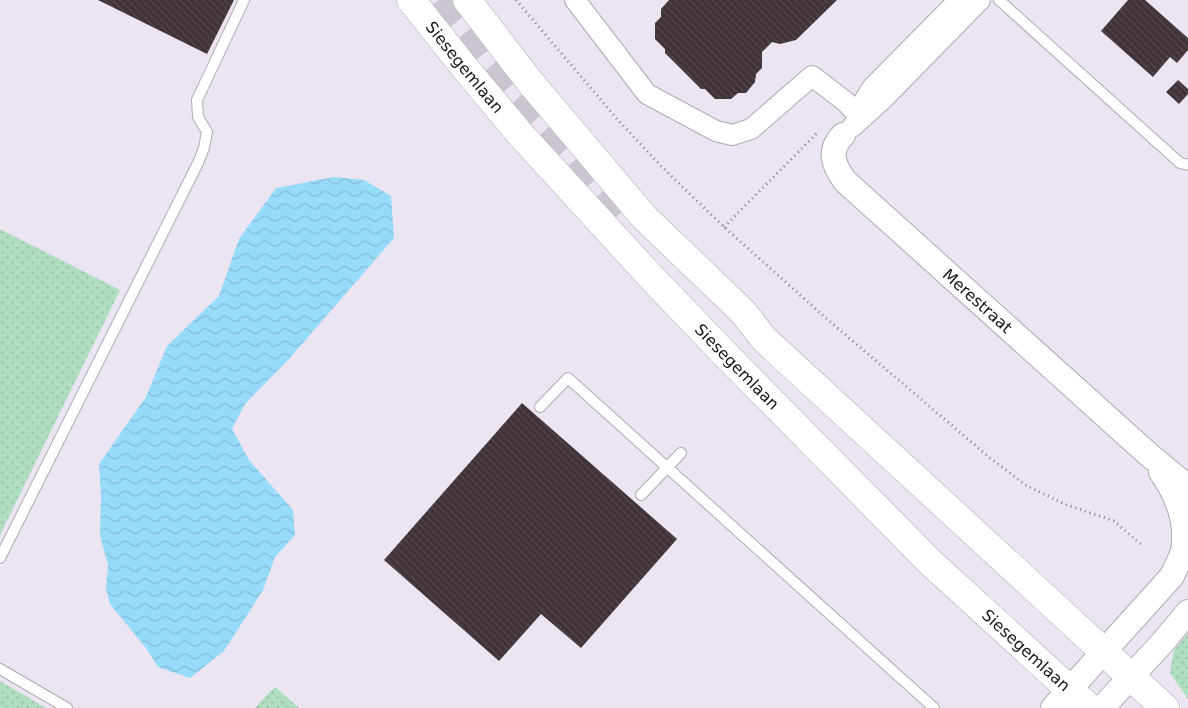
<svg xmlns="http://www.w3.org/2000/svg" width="1188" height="708" viewBox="0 0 1188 708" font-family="'DejaVu Sans',sans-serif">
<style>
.grass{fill:url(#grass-dots)}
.water{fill:url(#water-waves)}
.building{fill:url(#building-back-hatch)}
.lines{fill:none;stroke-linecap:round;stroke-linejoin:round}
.trunk-tunnel{stroke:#cbc5d0;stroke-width:28;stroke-dasharray:28 14;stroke-linecap:butt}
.service-casing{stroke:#afa9b5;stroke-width:12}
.minor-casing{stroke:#afa9b5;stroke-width:22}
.tertiary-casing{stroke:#afa9b5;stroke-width:26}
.trunk-casing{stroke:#afa9b5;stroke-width:29}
.path{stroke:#837f88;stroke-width:3;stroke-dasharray:1 4;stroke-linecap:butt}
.service{stroke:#fff;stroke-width:10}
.minor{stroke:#fff;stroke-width:20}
.tertiary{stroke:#fff;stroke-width:24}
.trunk{stroke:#fff;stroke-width:28}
.labels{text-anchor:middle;stroke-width:5;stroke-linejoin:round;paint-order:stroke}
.street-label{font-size:16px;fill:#151317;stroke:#ebe4f1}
</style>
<defs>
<pattern id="grass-dots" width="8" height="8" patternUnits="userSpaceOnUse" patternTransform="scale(1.25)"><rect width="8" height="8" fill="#aeddc0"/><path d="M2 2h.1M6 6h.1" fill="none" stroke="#95bda4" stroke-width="1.8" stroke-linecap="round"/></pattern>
<pattern id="water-waves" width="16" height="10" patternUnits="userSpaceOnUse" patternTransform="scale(1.25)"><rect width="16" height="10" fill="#97dbfa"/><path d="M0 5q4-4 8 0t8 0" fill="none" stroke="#81bbd6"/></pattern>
<pattern id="building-back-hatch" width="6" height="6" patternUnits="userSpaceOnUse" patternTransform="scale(1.25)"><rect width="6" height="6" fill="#403439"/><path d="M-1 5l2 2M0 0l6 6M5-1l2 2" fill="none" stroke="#52484c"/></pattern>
</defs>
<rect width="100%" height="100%" fill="#ebe4f1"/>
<path class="grass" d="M0,229L120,290L0,535Z
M1188,633V699L1170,673L1174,650Z
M0,681L46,708H0Z
M275,687L299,708H255Z"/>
<path class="water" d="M334,177L364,180L391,196L394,238L289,359L245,404L232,429L249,460L293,510L295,535L275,557L263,590L224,651L190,678L158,667L146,648L110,604L106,589L108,565L100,536L101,496L99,464L146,397L167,346L219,296L239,239L276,188Z"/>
<path class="building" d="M98,0H234L207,54Z
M669,0H837L796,40L780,44L772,42L762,52V68L756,74L755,82L746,93H738L731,99H715L705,89H701L665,53V49L655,39V23L661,17V9Z
M1128,0H1145L1188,38V50L1177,63L1170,57L1153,77L1101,31Z
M1178,80L1188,89V94L1179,104L1166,92Z
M522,403L677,539L581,648L541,614L499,661L384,560Z"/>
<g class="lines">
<path class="trunk-tunnel" d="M439,0L490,66L544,126L628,216"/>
<g class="service-casing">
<path id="service" d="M999,0L1180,163L1188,165
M540,407L568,378L934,708
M641,495L681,453
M0,558L198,163L204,148L207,132L198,117L197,100L244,0
M0,669L67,708"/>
</g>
<g class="minor-casing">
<path id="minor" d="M575,0L647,94L716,131L732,135L751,129L812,76L846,102L861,119
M857,113L872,88L959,0
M852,127L883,99L980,0"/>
</g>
<g class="tertiary-casing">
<g id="tertiary">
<path id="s1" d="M843,135C827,151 834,167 846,182L1148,454L1188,487"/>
<path d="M1053,708L1172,576C1175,568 1181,559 1183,551C1188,522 1177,495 1161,472"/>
<path d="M1102,708L1163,642L1188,612"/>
</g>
</g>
<g class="trunk-casing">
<g id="trunk">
<path id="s2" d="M411,0L465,68L521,135L652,278L722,351L930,562L1090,708"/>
<path d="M467,0L530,82L644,217L743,312L764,339L1165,708"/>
</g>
</g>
<path class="path" d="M516,0L618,120L661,166L724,227L827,319L990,458L1027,486L1067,505L1114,521L1143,546
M724,227L818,132"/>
<use href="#service" class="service"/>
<use href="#minor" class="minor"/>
<use href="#tertiary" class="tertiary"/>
<use href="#trunk" class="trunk"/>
</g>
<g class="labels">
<g class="street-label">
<text dy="6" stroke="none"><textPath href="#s2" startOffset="86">Siesegemlaan</textPath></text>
<text dy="6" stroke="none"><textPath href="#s1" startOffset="230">Merestraat</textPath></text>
<text dy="6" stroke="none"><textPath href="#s2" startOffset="491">Siesegemlaan</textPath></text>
<text dy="6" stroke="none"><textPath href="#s2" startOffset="896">Siesegemlaan</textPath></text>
</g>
</g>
</svg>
